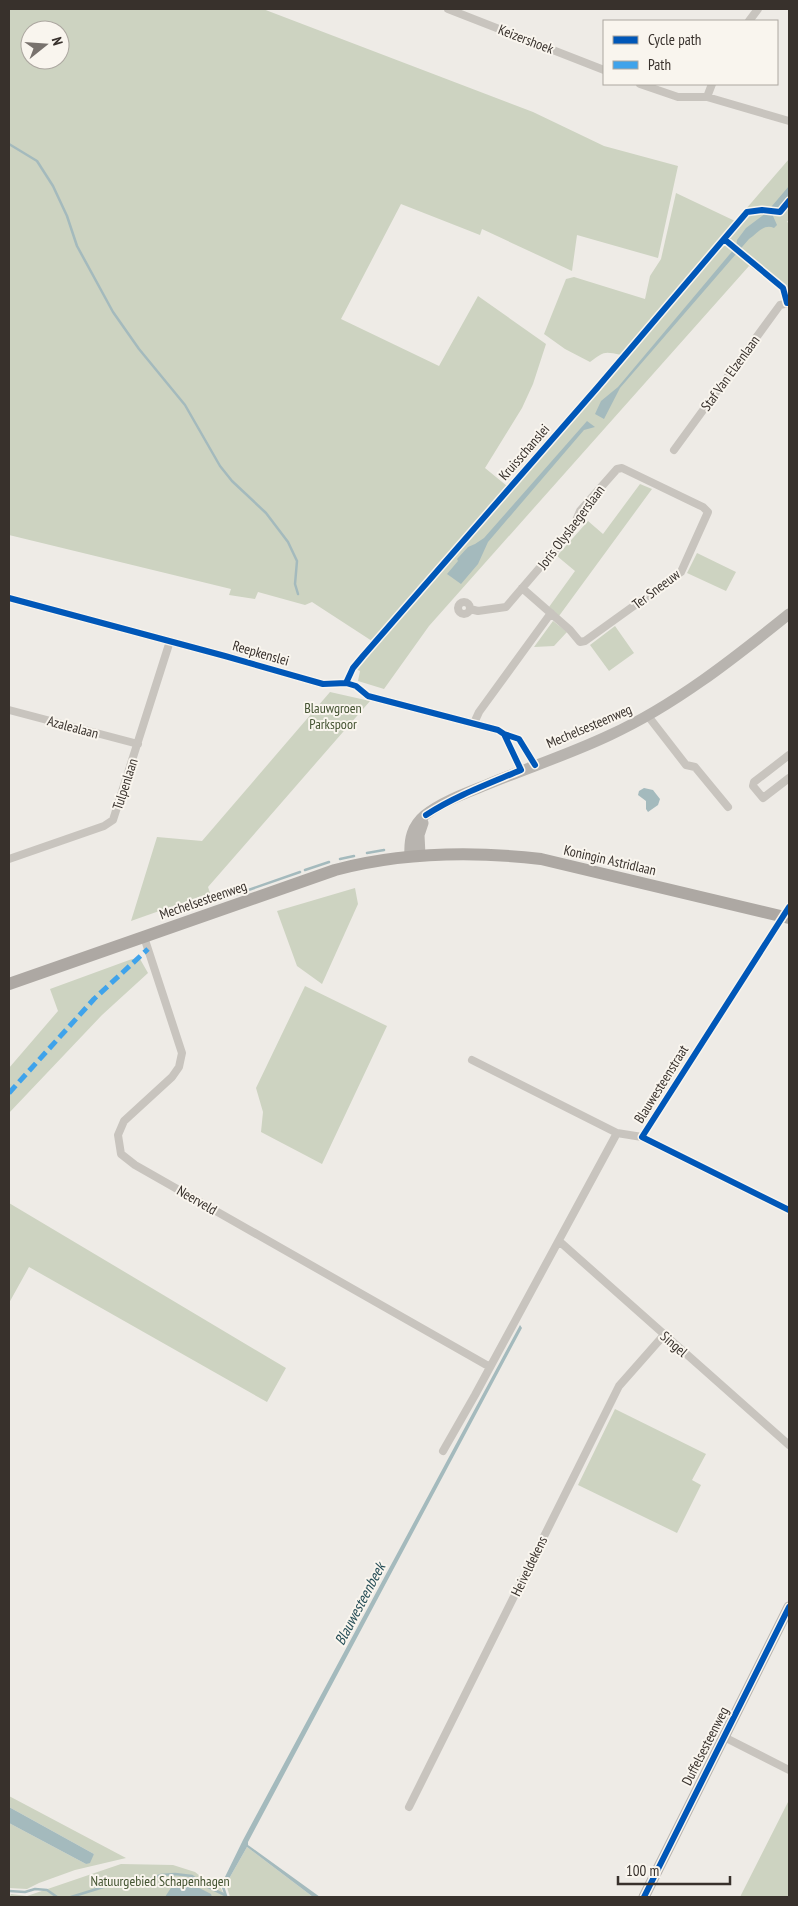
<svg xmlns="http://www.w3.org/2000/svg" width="798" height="1906" viewBox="0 0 798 1906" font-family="'PT Sans Narrow',sans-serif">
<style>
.green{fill:#cdd3c1;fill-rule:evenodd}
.water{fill:#a4babd}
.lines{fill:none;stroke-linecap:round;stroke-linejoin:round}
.stream{stroke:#a4babd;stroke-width:2.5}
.street{stroke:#c8c4be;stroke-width:8}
.secondary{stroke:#b8b4af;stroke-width:11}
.primary{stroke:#ada8a3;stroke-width:12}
.quiet{stroke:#3fa3eb;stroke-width:5;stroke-dasharray:10 5;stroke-linecap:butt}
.cycleway-casing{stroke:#f9f5ee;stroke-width:9}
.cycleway{stroke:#0057b8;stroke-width:6}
.labels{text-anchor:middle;stroke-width:4;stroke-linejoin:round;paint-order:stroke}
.street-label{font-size:14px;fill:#38312c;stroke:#f9f5ee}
.park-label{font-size:14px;fill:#445432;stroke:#f9f5ee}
.water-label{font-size:15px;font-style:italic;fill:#254d56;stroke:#f9f5ee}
</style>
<rect width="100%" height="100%" fill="#eeebe6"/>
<path class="green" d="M9,9H53L56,10L57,9H263L533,112L604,146L678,166L658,258L577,235L572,271L482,229L480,235L401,204L341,319L439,366L478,296L546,344L533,384L522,408L485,468L507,486L372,641L312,602L305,605L258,592L255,599L229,595L231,589L9,535ZM30,30H60V60H30Z
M789,159V219L787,222L789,223V293L781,290L749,266L429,626L384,689L358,681L360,671L353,668L722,236L621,355C603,351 604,352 590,362L565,349L544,334L566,279L574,277L645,299L650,276L661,259L676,193L735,221L727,231Z
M640,484L652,489L559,616L549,607L575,571L557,556L588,521L603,534Z
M697,553L736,572L726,591L687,573Z
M553,621L567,632L554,646L534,647Z
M615,626L634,653L609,671L590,645Z
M330,692L370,701L208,887L210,893L131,921L157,837L202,841Z
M355,888L358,904L322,984L297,966L277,911Z
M132,959H140L148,973L102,1015L9,1113V1068L58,1011L50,989Z
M305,986L387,1026L322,1164L261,1132L263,1112L256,1088Z
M9,1203L286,1368L267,1402L29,1267L9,1303Z
M615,1409L706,1454L692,1480L701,1485L677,1533L578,1485Z
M9,1796L126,1858L75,1870L39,1883L27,1889L9,1888V1823L86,1864L94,1854L9,1807Z
M788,1802L789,1897H740Z
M247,1847L313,1897H230L226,1884Z
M121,1864L173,1865L195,1872L210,1884L220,1886L225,1897H9L11,1894L27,1896Z"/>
<path class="water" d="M789,186V194L773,216L777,225L774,228C764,223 757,234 749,239L620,388L604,419L595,414L601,401L618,387L729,255L736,247L737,240L746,228L766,213Z
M587,421L595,427L584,430L488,542L478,564L461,584L447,574L458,561L457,559L468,547L475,544L484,538Z
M644,788L653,790L660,799L658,805L648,812L646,809V801L638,795L639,791Z
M520,1325L522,1328L248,1842V1845L320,1897H313L247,1847L226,1884L223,1881L243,1840Z
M9,1807L94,1854L90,1863L86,1864L9,1823Z
M178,1877L211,1894L212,1897H165Z"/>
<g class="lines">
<path class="stream" d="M9,144L37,161L53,186L67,216L77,246L113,312L139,349L185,405L220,466L232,481L266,513L288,542L297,561L295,584L298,594
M367,853L384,850
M340,859L354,856
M305,870L329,862
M234,895L300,872
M226,1880L223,1887L226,1896
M9,1891L25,1892L35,1889L47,1890L57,1897
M71,1897L126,1880L144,1882L161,1875L175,1874L192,1876L204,1885L225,1895"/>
<path class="street" d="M448,9L604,70
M749,21L758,9
M640,84L678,97H707L789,121
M707,97L712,84
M674,450L780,305L789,303
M9,598L225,656L323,684L346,683L356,686L368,696L498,730L504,734L519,739L535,765
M458 608a6 6 0 1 1 12 0a6 6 0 1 1-12 0Z
M470,609L478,611L506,607L572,530L580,511L617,469L622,468L703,507L708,512L681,572L585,641L580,642L570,630L522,588
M346,683L353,668L363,656L597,388L724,239
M9,710L138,744
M648,716L686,765L695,767L728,807
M474,723L479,712L551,613
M504,734L521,770
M789,755L754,782L753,786L763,798L789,778
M9,859L104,826L113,820L170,641
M144,937L182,1053L179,1067L172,1077L124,1121L118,1135L121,1154L135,1165L490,1367
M472,1060L617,1133L642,1137L789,1210
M642,1137L789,907
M559,1241L789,1445
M443,1451L475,1395L617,1133
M724,1737L789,1770
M409,1807L619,1386L664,1335"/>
<path class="secondary" d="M420,855L419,835L423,823
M410,856C409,839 412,826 425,815C443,801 466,793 486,785C527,768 570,754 610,735C675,705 733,659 789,614
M644,1897L789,1607"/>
<path class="primary" d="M9,984L335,870C403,852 472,851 541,859L789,918"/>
<path class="quiet" d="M9,1093L94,999L148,949"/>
<g class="cycleway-casing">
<path id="cycleway" d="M724,239L783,288L787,303H789
M9,598L225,656L323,684L346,683L356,686L368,696L498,730L504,734L519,739L535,765
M346,683L353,668L363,656L597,388L747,212L762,210L780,212L789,201
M426,815C455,796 488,784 521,770L504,734
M789,907L642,1137L789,1210
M644,1897L789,1607"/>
</g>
<use href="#cycleway" class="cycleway"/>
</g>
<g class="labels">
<g class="street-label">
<text transform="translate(526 39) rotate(21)" y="5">Keizershoek</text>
<text transform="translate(730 373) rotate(-54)" y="5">Staf Van Elzenlaan</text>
<text transform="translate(524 452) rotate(-49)" y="5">Kruisschanslei</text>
<text transform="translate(571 527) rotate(-53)" y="5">Joris Olyslaegerslaan</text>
<text transform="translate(656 589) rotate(-37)" y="5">Ter Sneeuw</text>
<text transform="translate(261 653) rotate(16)" y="5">Reepkenslei</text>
<text transform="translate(589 726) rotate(-23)" y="5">Mechelsesteenweg</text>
<text transform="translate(73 727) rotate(15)" y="5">Azalealaan</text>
<text transform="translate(125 784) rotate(-72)" y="5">Tulpenlaan</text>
<text transform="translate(610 860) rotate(13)" y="5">Koningin Astridlaan</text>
<text transform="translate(203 900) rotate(-19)" y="5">Mechelsesteenweg</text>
<text transform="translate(661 1084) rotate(-58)" y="5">Blauwesteenstraat</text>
<text transform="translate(197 1200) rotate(30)" y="5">Neerveld</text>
<text transform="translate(674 1344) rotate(41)" y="5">Singel</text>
<text transform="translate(529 1566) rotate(-64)" y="5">Heiveldekens</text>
<text transform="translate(705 1746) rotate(-63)" y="5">Duffelsesteenweg</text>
</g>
<g class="park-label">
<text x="333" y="713">Blauwgroen<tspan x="333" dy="16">Parkspoor</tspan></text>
<text x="160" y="1886">Natuurgebied Schapenhagen</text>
</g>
<g class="water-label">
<text transform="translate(360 1604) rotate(-62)" y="5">Blauwesteenbeek</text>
</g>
</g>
<rect width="798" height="1906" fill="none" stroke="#38312c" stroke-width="20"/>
<rect x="603" y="20" width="175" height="65" fill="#f9f5ee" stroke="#aca7a0"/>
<rect x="613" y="36" width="25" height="8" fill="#0057b8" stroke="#aca7a0"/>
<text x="648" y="45" font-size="15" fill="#38312c">Cycle path</text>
<rect x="613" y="61" width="25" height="8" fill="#3fa3eb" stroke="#aca7a0"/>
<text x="648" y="70" font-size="15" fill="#38312c">Path</text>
<g transform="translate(45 45) rotate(73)"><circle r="24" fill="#f9f5ee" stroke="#aca7a0"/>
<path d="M0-4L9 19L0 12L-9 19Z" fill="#78726d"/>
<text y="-8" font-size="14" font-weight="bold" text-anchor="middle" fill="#38312c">N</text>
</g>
<path d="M618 1876v8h112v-8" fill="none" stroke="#38312c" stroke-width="2.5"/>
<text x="626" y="1876" font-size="15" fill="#38312c" stroke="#f9f5ee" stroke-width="4" paint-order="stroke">100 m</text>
</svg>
